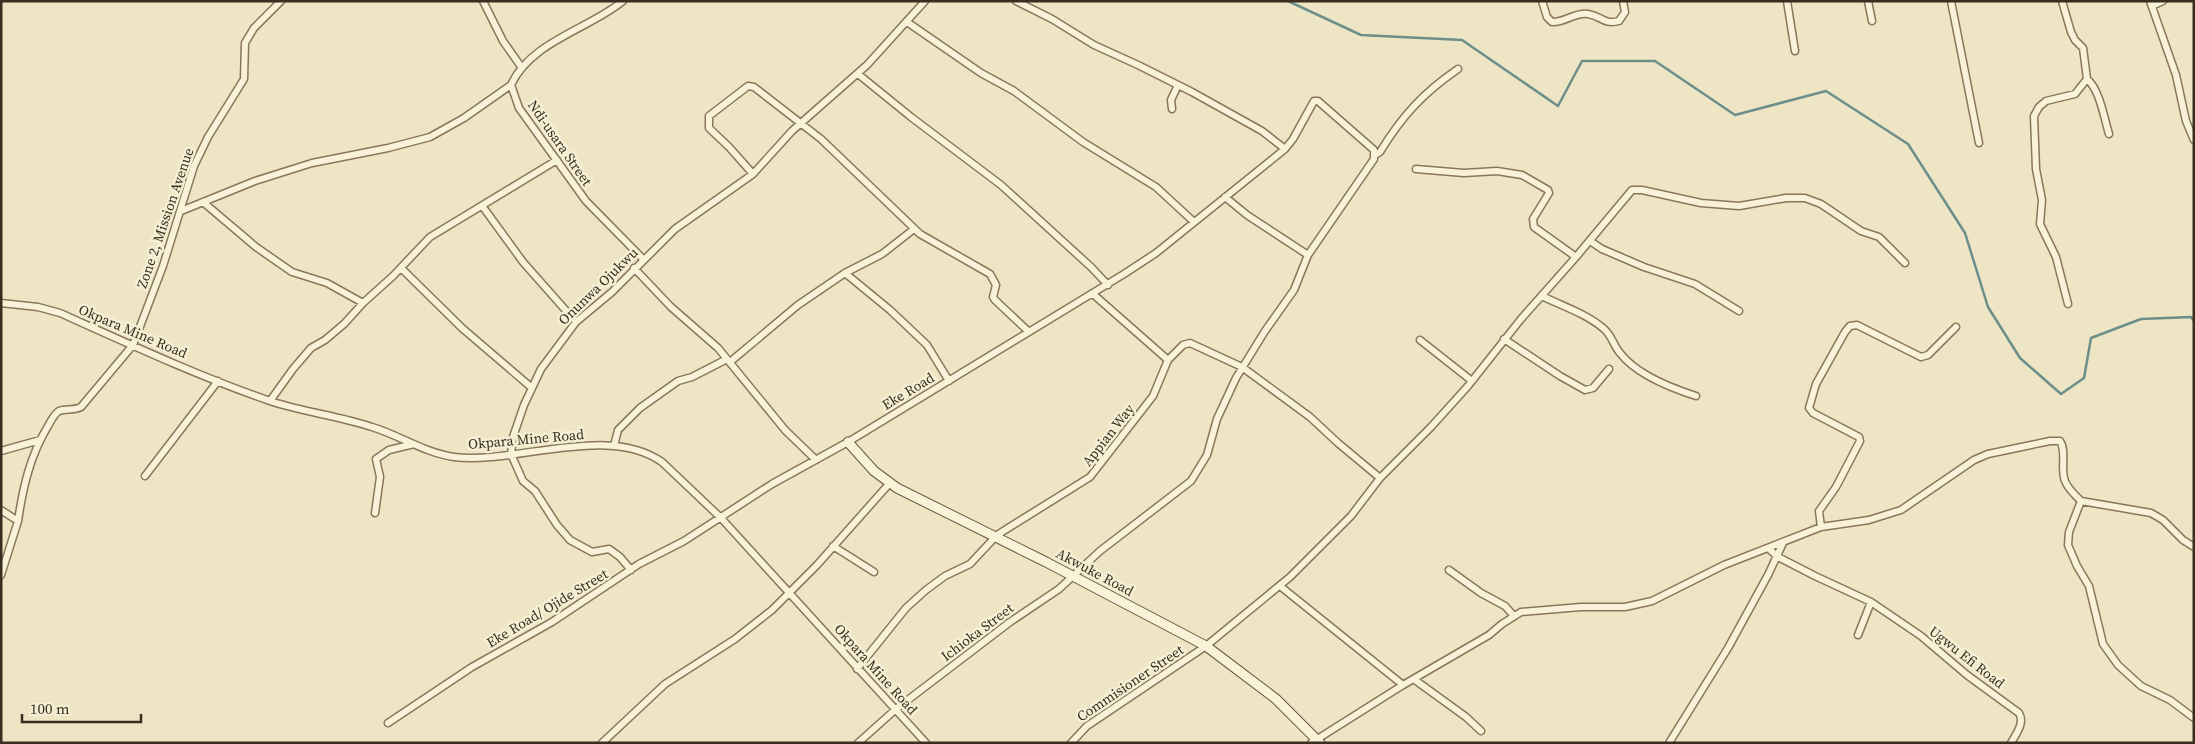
<svg xmlns="http://www.w3.org/2000/svg" width="2195" height="744" viewBox="0 0 2195 744" font-family="'Source Serif 4',serif">
<style>
.lines{fill:none;stroke-linecap:round;stroke-linejoin:round}
.stream{stroke:#6d8f8a;stroke-width:2.5}
.minor-casing{stroke:#88775b;stroke-width:9}
.secondary-casing{stroke:#6a583e;stroke-width:11}
.minor{stroke:#f8f2d8;stroke-width:6}
.secondary{stroke:#f8f2d8;stroke-width:9}
.labels{text-anchor:middle;stroke-width:5;stroke-linejoin:round;paint-order:stroke}
.street-label{font-size:14px;fill:#392e1f;stroke:#f5efd4}
</style>
<rect width="100%" height="100%" fill="#eee5c5"/>
<g class="lines">
<path class="stream" d="M1288,1L1361,35L1462,40L1558,106L1582,61H1655L1735,115L1826,91L1908,144L1965,233L1988,307L2020,358L2061,394L2084,378L2091,338L2141,319L2191,317L2194,321"/>
<g class="minor-casing">
<path id="minor" d="M483,1L503,41L522,68
M623,1C589,29 530,42 511,85L519,108L586,201L644,260
M1016,1L1052,19L1094,45L1138,65L1192,92L1262,131L1285,149
M1542,1L1547,17L1552,22C1564,23 1575,12 1588,14C1602,16 1603,25 1619,21L1625,12L1623,1
M1787,1L1795,51
M1868,1L1872,21
M1951,1L1979,143
M2062,1L2071,32L2075,40L2083,48L2087,79L2075,94L2046,101L2039,107L2034,116L2036,169L2042,200L2040,224L2056,257L2068,304
M2150,1L2176,75L2186,121L2194,140
M2152,6L2163,1
M907,22L981,73L1014,91L1083,142L1156,187L1194,222
M858,74L911,117L1001,185L1091,267L1108,285
M2087,79C2100,90 2104,118 2109,134
M1172,109L1171,100L1178,85
M1375,155L1380,152C1402,116 1423,93 1458,69
M1416,169L1464,173L1497,171L1522,175L1548,190L1549,193L1533,219L1534,227L1576,257
M753,174L729,147L709,128V116L748,86L754,87L821,139L920,234L990,274L996,285L993,297L995,300L1029,332
M1225,197L1247,215L1308,255
M203,202L256,247L292,272L327,283L363,303
M483,207L523,262L576,322
M181,211L255,181L312,163L388,148L430,137L464,118L511,85
M1590,241L1602,249L1644,267L1695,284L1739,311
M401,268L462,328L532,388
M634,268L671,307L718,348L785,430L816,460
M845,273L890,310L927,345L949,381
M1093,294L1168,360
M1542,296C1562,306 1585,313 1603,328C1612,335 1613,345 1620,353C1636,374 1671,388 1696,396
M1,303L38,307L60,313C129,344 198,376 270,401C303,412 339,416 372,427C399,435 425,453 454,457C514,465 607,423 662,462L721,518L926,743
M1504,339L1560,376L1585,390L1593,388L1609,369
M1420,340L1472,381
M730,362L798,305L845,273L882,254L914,229
M270,401L293,369L311,348L325,340L344,324L363,303L393,276L430,237L557,160
M614,446L618,430L640,408L678,381L692,377L727,359
M1,451L40,440
M145,476L218,381
M2081,501L2069,532L2068,545L2077,566L2089,586L2103,644L2118,665L2141,686L2170,700L2194,718
M1,510L18,521L1,575
M375,513L380,477L376,459L389,450L414,444
M18,521C23,487 30,456 48,426C51,421 54,414 59,411C66,408 74,411 81,407L133,345L163,266L194,166L208,137L244,79L245,43L254,28L281,1
M1821,527L1819,511L1836,487L1860,441L1859,437L1813,413L1809,408L1816,384L1845,332L1850,326L1857,325L1921,357L1928,355L1956,327
M833,546L874,572
M1769,549L1778,557L1815,576L1871,602L1921,636L1967,675L2019,713C2025,723 2016,734 2011,743
M631,570L620,557L609,549L592,552L570,540L557,525L535,491L523,481L511,454L513,437L524,405L541,369L576,322L612,292L675,229L753,174L792,131L867,65L925,1
M1449,570L1481,593L1505,606L1514,616
M1280,586L1403,685
M1858,635L1871,602
M857,669L906,608L926,590L945,576L970,564L997,535L1090,477L1153,396L1168,360L1183,345L1190,343L1242,367L1310,417L1338,443L1380,478
M1415,680L1466,717L1481,731
M388,723L472,667L552,622L639,564L684,541L772,484L848,442L1124,274L1156,253L1285,149L1293,139L1314,101H1318L1374,150V159L1308,255L1294,290L1265,331L1236,378L1217,419L1207,455L1191,481L1100,551L1059,589L1010,622L896,709L858,743
M602,743L665,684L735,639L772,610L817,565L889,484
M1071,743L1087,726L1206,646L1290,577L1351,516L1380,478L1431,427L1468,386L1521,319L1576,257L1632,190H1642L1701,203L1739,206L1786,198H1805L1821,204L1861,231L1879,237L1905,263
M1311,743L1403,685L1489,635L1502,624L1521,612L1581,607H1625L1652,601L1724,565L1821,527L1869,520L1901,510L1974,460L1988,454L2050,441H2060C2067,451 2060,469 2065,481C2068,489 2075,495 2081,501L2151,513L2163,520L2183,540L2194,547
M1669,743L1728,648L1768,575L1783,543"/>
</g>
<g class="secondary-casing">
<path id="secondary" d="M848,442L874,471L897,488L1046,562L1206,646L1276,699L1320,743"/>
</g>
<use href="#minor" class="minor"/>
<use href="#secondary" class="secondary"/>
</g>
<g class="labels">
<g class="street-label">
<text transform="translate(560 143) rotate(55)" y="5">Ndi-usara Street</text>
<text transform="translate(165 218) rotate(-71)" y="5">Zone 2, Mission Avenue</text>
<text transform="translate(598 286) rotate(-44)" y="5">Onunwa Ojukwu</text>
<text transform="translate(133 331) rotate(23)" y="5">Okpara Mine Road</text>
<text transform="translate(908 391) rotate(-31)" y="5">Eke Road</text>
<text transform="translate(1108 435) rotate(-52)" y="5">Appian Way</text>
<text transform="translate(526 439) rotate(-5)" y="5">Okpara Mine Road</text>
<text transform="translate(1095 572) rotate(28)" y="5">Akwuke Road</text>
<text transform="translate(547 608) rotate(-31)" y="5">Eke Road/ Ojide Street</text>
<text transform="translate(977 632) rotate(-37)" y="5">Ichioka Street</text>
<text transform="translate(1967 657) rotate(38)" y="5">Ugwu Efi Road</text>
<text transform="translate(876 669) rotate(48)" y="5">Okpara Mine Road</text>
<text transform="translate(1130 683) rotate(-34)" y="5">Commisioner Street</text>
</g>
</g>
<rect width="2195" height="744" fill="none" stroke="#392e1f" stroke-width="5"/>
<path d="M22 714v8h119v-8" fill="none" stroke="#392e1f" stroke-width="2.5"/>
<text x="30" y="714" font-size="15" fill="#392e1f" stroke="#f5efd4" stroke-width="4" paint-order="stroke">100 m</text>
</svg>
